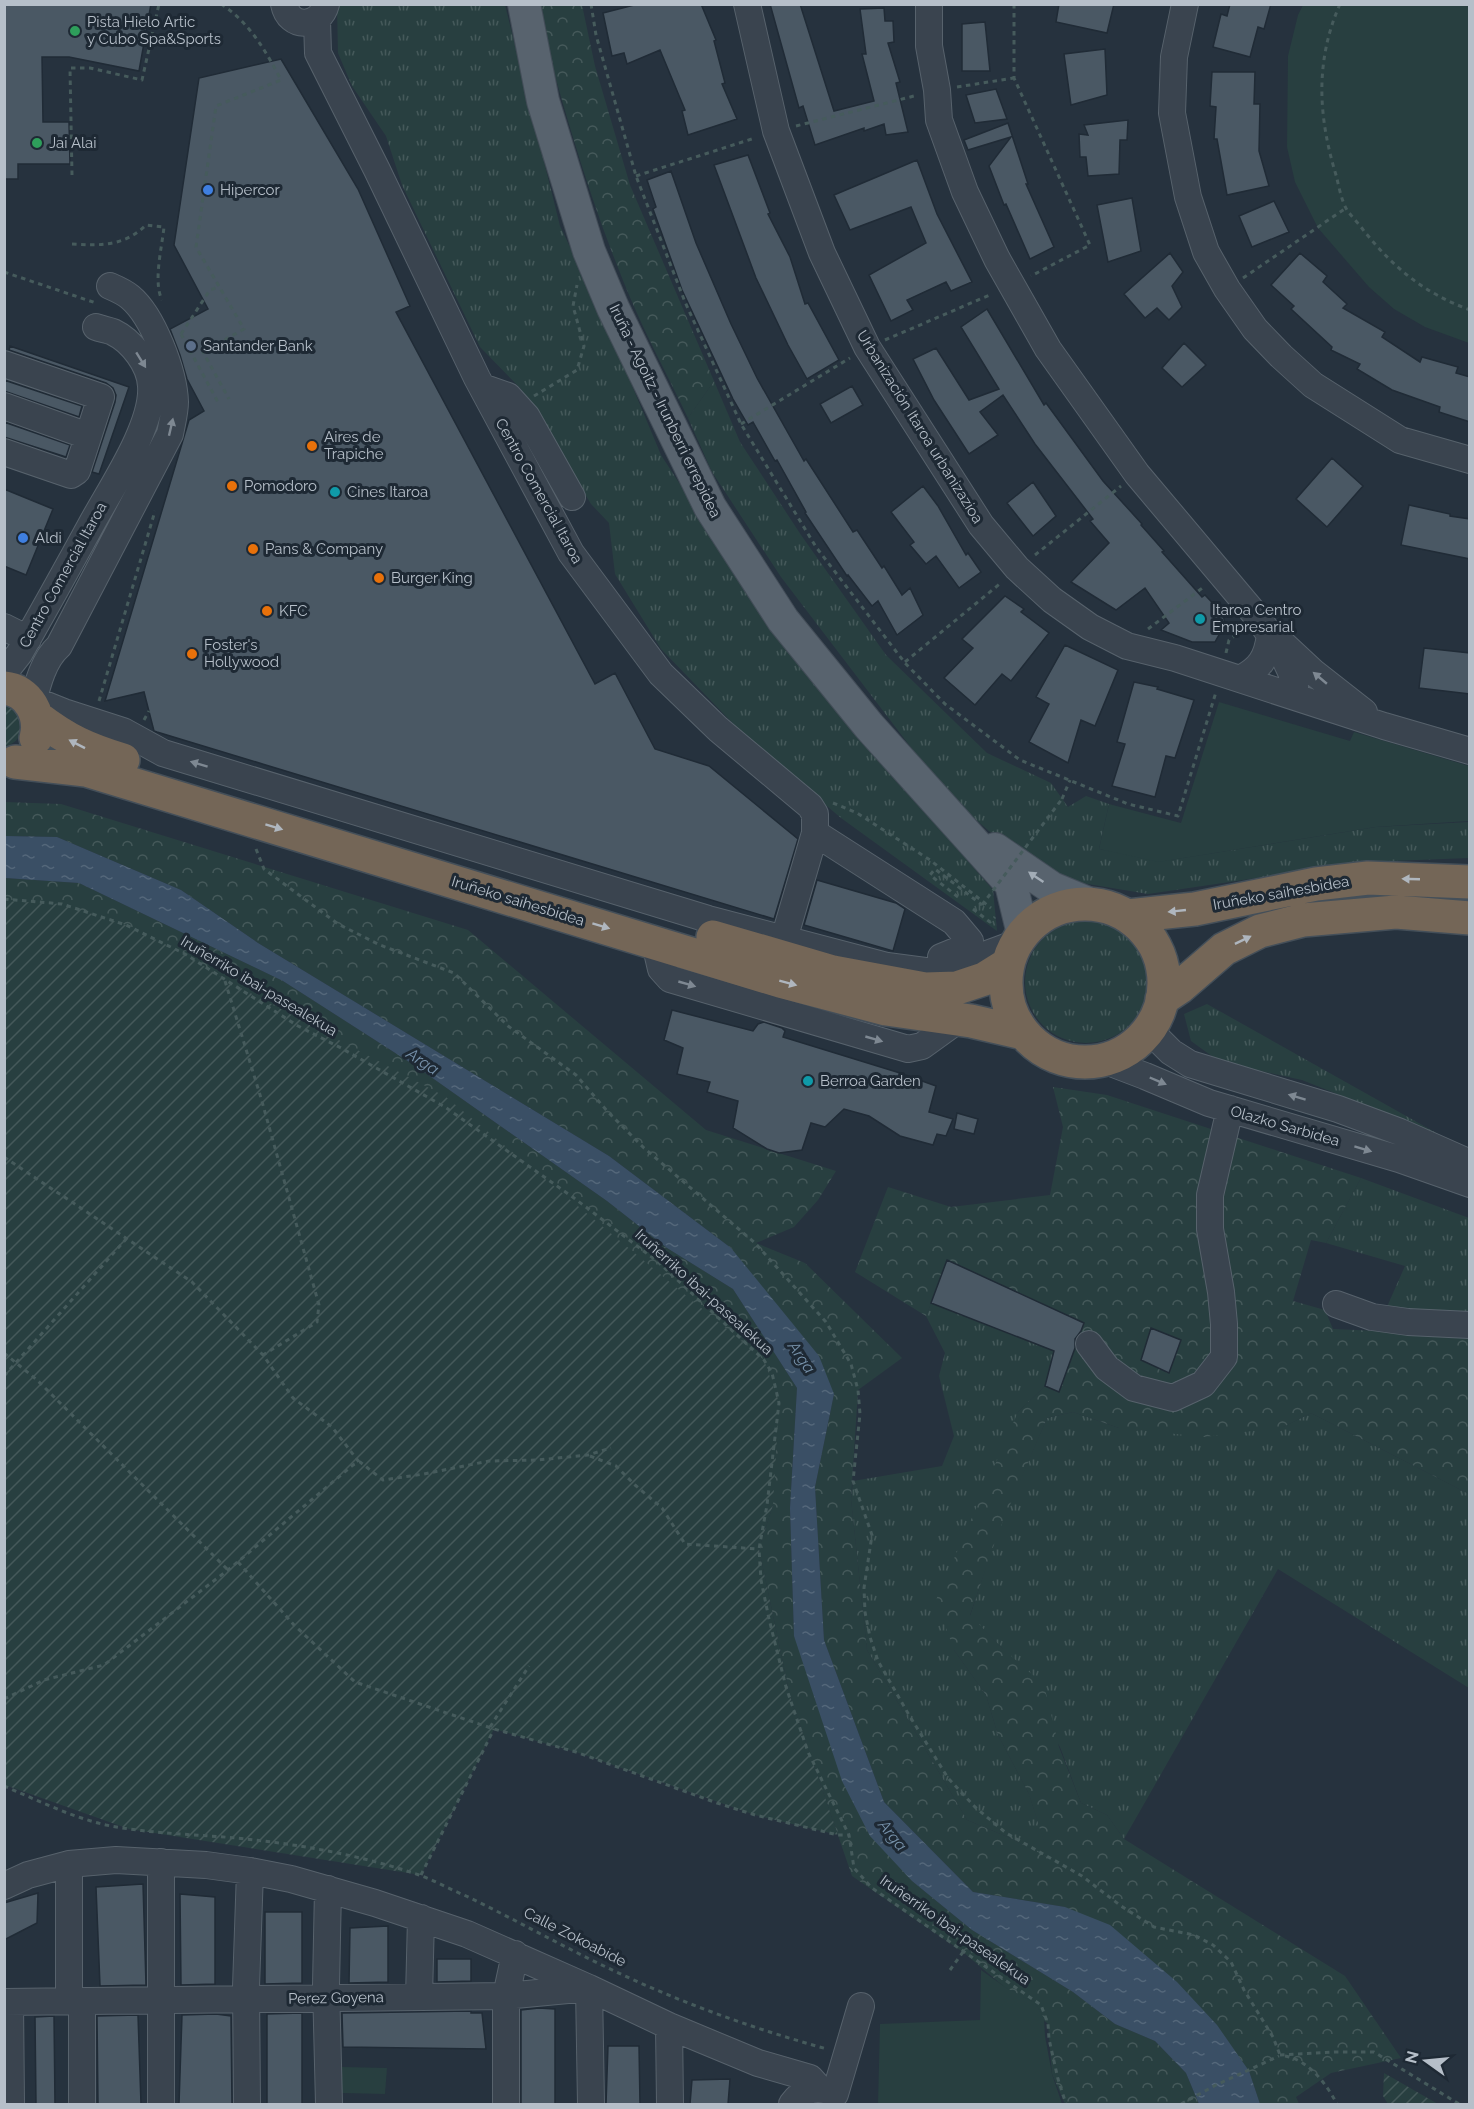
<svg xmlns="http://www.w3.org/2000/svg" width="1474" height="2109" viewBox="0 0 1474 2109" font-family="Raleway,sans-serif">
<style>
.grass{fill:url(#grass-tufts)}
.forest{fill:url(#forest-crowns)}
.park{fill:#283f40}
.garden{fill:url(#garden-furrows)}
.water{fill:url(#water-ripples)}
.building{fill:#4a5864;stroke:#202b36;stroke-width:1.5}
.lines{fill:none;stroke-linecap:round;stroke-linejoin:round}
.minor-casing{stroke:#57626c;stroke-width:28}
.major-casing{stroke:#434d58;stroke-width:34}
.highway-casing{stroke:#444f59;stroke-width:36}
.path{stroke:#465b5c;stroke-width:3;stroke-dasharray:4.5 4.5;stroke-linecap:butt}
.minor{stroke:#3a444f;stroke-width:26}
.major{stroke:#58636e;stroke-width:32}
.highway{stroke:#746657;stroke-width:33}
.path-bridge{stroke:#465b5c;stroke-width:3;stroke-dasharray:4.5 4.5;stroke-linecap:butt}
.oneway{fill:#7e8892}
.oneway2{fill:#afb6be}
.oneway3{fill:#a3adb7}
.leisure-dot{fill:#2e9e5b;stroke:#1e2934;stroke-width:2}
.shop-dot{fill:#3f7fe0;stroke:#1e2934;stroke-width:2}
.service-dot{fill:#5c6f8a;stroke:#1e2934;stroke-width:2}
.food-dot{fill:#e8710a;stroke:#1e2934;stroke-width:2}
.culture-dot{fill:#0f9aa8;stroke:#1e2934;stroke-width:2}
.labels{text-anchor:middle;stroke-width:6;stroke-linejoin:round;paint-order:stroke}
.poi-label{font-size:15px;fill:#b6bfc9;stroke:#1e2934;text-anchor:start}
.street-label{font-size:15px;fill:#b6bfc9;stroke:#1e2934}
.water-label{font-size:16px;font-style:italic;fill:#7792ab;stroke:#1e2934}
</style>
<defs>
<pattern id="grass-tufts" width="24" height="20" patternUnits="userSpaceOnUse" patternTransform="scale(1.5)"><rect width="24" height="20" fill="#283f40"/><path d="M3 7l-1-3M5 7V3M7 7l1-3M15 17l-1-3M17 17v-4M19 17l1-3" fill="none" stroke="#45595a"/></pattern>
<pattern id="forest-crowns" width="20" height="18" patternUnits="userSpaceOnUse" patternTransform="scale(1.5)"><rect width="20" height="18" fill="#283f40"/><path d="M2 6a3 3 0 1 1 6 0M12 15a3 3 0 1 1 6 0" fill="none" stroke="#45595a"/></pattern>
<pattern id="garden-furrows" width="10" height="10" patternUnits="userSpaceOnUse" patternTransform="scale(1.5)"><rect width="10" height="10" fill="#283f40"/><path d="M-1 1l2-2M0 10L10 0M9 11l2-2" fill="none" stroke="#45595a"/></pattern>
<pattern id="water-ripples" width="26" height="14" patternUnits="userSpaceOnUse" patternTransform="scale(1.5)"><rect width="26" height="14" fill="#3a4f65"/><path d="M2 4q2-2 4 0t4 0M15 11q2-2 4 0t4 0" fill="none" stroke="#54677a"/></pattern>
</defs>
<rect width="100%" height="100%" fill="#26323e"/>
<path class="grass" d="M337,5H505L560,226L605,321L661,455L784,645L862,739L993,890L997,931L841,818L747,738L661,649L615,574L609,523L591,504L521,389L480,347L402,185L386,136L352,86L338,53Z
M714,381L740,442L801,535L886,655L987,753L1051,783L1068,807L1086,796L1109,804L1099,849L1170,860L1376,827L1469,822V858L1364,862L1148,894L1070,881L989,831L948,796L781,577L712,472L688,418Z
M1025 982a61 61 0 1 1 122 0a61 61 0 1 1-122 0Z
M1207,1004L1440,1135L1302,1080L1220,1062L1191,1041L1184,1014Z
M1361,1178L1469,1218V1312L1386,1309L1405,1266L1326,1243Z
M931,1303L1054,1351L1045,1386L1018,1412L954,1650L986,1695L998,1735L1029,1794L1050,1859L1010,1838L967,1820L867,1650L851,1499L853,1481L942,1466L954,1436L939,1376L945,1353L926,1316Z
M1073,1412L1119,1428L1283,1427L1311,1413L1469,1494V1688L1278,1569L1124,1839L1107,1815L1081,1803L1060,1747L1002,1648L970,1616L997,1533L1047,1418Z"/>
<path class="forest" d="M536,5H582L595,66L630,185L714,381L688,418C671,382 652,347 636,311C593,213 563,108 536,5Z
M4,802L61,804L468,930L706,1130L836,1171L818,1200L794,1227L756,1243L805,1263L902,1358L858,1390L851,1499L867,1650L967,1820L1010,1838L1049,1858L1029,1794L998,1735L986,1695L954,1650L936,1600L1018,1412L1045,1386L1059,1391L1084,1323L948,1260L926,1316L855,1272L888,1187L951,1207L1050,1195L1063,1127L1053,1087L1107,1095L1361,1178L1326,1243L1311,1240L1293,1301L1325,1310L1333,1329L1469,1335V1494L1311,1413L1283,1427L1204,1437L1119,1428L1073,1412L1047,1418L998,1533L970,1615L1002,1648L1044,1685L1059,1747L1081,1803L1107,1815L1124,1839L1345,1976L1401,2058L1331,2073L1296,2097L1299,2104H1260L1249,2071L1065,1907L973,1892L884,1802L824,1640L815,1487L834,1394L731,1248L609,1156L258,943L181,890L57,837L5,836Z
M4,878L79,883L283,981L414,1065L607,1201L667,1248L733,1289L797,1388L790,1508L794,1636L912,1881L972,1930L1073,1992L1115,2024L1155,2041L1186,2073L1199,2104H1065L1052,2074L1048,2024L963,1952L852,1876L790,1696L759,1549L773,1505L5,903Z"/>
<path class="park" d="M1303,5H1469V343L1425,327L1394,309L1369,287L1318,228L1295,182L1287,147L1288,56L1298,15Z
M1219,702L1350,741L1354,732L1469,766V821L1376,827L1159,862L1099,849L1109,804L1181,823Z
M981,1970L1005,1987L1035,2003L1044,2018L1045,2036L1052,2074L1062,2104H878L880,2024L980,2020Z
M342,2067L387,2068L385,2094L342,2093Z"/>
<path class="garden" d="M5,703L9,704L20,715C22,731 22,741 5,747Z
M5,901L62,904L126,925L185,954L224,979L446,1097L764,1360L779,1403L773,1505L759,1549L790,1696L838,1835L755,1815L576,1752L494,1729L421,1875L129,1829L5,1785Z
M1384,2073L1438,2104H1388L1383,2096Z"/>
<path class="water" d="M5,836L57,837L181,890L258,943L609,1156L731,1248L819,1356L834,1394L815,1487L824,1640L884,1802L973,1892L1065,1907L1110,1925L1177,1982L1217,2025L1249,2071L1260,2104H1199L1186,2073L1155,2041L1115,2024L1073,1992L972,1930L912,1881L870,1836L842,1781L794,1636L790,1508L797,1388L733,1289L667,1248L607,1201L414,1065L283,981L79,883L5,878Z"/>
<path class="building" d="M4,4H151L139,71L69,57H42L43,122H69L70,164H18V179H4Z
M638,4H701L716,40L714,41L725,83L722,84L737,119L688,135L682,111L685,110L660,50L627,64L624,53L612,56L603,13Z
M770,4H800L834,111L874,101L862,54H866L860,9L884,8L885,21H893L894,42L888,43L900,82L896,83L908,132L886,135L884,124L864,131V128L815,145L803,106L799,108Z
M1059,4H1114L1107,33L1056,22Z
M1230,4H1271L1264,29L1258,27L1250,57L1213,47L1221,14L1227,16Z
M985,22L990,71H962V24Z
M1105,49L1107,95L1071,105L1064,54Z
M281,59L358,189L410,306L396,312L595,684L615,673L655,749L709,766L798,839L774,919L157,732L154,731L144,692L105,701L189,420L204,411L187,379L180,355L170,329L208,309L174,245L199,78Z
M1212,72H1255L1254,104H1260L1259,151L1269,186L1227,195L1217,139H1214L1216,107L1210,106Z
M996,89L1007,119L975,123L966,95Z
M1128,120L1127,140H1120L1119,174L1088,176L1086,157H1080L1079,134L1088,135L1084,125Z
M1008,123L1028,184H1026L1054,247L1030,259L1006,204L1004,205L989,166L1011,137L968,150L964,140Z
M748,155L770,213L768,214L790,257L805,304L808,303L839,360L807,379L788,345L756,278L714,165Z
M917,160L937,214L972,282L951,291L946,282L907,300L913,310L891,321L869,275L926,243L911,207L850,230L834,195Z
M671,171L696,243L731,324L757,378L804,461L806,459L853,532L857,530L882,568L884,566L902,595L910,588L923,615L897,635L878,601L872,606L848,575L847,576L805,513L806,512L777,460L775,461L753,422L748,425L733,399L682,290L653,209L656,207L647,180Z
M1132,198L1141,251L1108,262L1097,205Z
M1274,201L1289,232L1252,247L1239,216Z
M1170,253L1183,272L1172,286L1182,307L1169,320L1157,308L1145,318L1124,294Z
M1300,253L1327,276L1323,282L1347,304L1343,308L1385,332L1382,337L1420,362L1422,357L1458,367L1456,373L1470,377V422L1439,412L1440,407L1392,390L1357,369L1360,364L1331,350L1332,347L1291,309L1294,306L1271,285Z
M987,309L1044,405L1046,403L1103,481L1142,524L1141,525L1164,551L1162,552L1202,597L1205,595L1223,614L1225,624L1215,642H1192L1161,630L1169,623L1145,588L1116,610L1071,582L1109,543L1090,521L1093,519L1035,444L1003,395L980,412L998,435L969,454L960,440L934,400L913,359L936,348L969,400L999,389L961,327Z
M1184,343L1206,365L1182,387L1162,368Z
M10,346L129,387L99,474L92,472L115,402L116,395L113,388L106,383L9,350Z
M4,380L82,406L79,417L4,391Z
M852,386L863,405L831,423L820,404Z
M4,422L70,445L66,457L4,437Z
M1332,458L1363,486L1327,527L1296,499Z
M1033,482L1056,516L1033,536L1007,503Z
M923,486L938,506L966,555L968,553L981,572L959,588L936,556L926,564L910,545L914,542L891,512Z
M4,489L53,509L26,575L4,566Z
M1409,505L1450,514V516L1470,519V559L1401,545Z
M1005,596L1024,609L1021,612L1049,633L1011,681L1002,674L975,705L944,678L973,648L962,639Z
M1065,645L1118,670L1095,726L1081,720L1068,763L1029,742L1049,704L1036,697Z
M1424,648L1470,653V694L1419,688Z
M1134,682L1158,687L1157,689L1194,700L1175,758L1166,756L1155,797L1112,786L1125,744L1117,742Z
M817,880L896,903L905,909L893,951L804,925Z
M672,1010L753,1031L758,1024L764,1022L782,1028L785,1031L783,1037L900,1073L936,1086L929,1112L953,1119L946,1136L937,1134L933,1145L900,1136L869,1116L844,1109L825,1127L811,1123L802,1150L779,1153L767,1149L733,1128L738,1101L707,1092L710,1082L677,1074L683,1048L664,1040Z
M957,1113L978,1119L974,1134L954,1129Z
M947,1260L1084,1323L1081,1331L1075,1339V1348L1059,1392L1045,1386L1054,1351L931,1303Z
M1151,1328L1181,1340L1169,1373L1141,1360Z
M143,1884L146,1985L100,1986L96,1887Z
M38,1893L37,1923L4,1940V1903Z
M180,1894L215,1897V1984L181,1985Z
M265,1912H302V1983L265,1984Z
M388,1926V1982L349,1983L350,1928Z
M437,1959H471V1981L437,1982Z
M539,2008L555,2009V2104H521V2010Z
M471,2011V2013H482L486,2049L343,2047L342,2013Z
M302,2013V2104H267V2014Z
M216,2014L231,2016L232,2104H179L182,2015Z
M138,2015L141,2104H98L97,2016Z
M54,2016L55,2104H36L35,2017Z
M608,2046H639L640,2104H606Z
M730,2079L728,2104H690L692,2080Z"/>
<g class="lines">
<g class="minor-casing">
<path id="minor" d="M284,4C289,30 320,28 326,4
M747,4L776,131L822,253L867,347L981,525L1017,568L1052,600L1090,627L1127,646L1175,658L1384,726L1470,751
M929,4V46L937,90L939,120L965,192L997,259L1048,349L1137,474L1259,619L1282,653L1291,672L1295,686V696
M1185,4L1174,57L1172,113L1188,197L1206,252L1227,289L1255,329L1281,356L1313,385L1400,440L1470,460
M317,20L318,53L377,170L477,378L571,553L661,674L718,729L810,806L815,814V833L784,939
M4,364L101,397L77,471L71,475L4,452
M482,387L508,396L527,417L572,497
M4,406L88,436
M4,627L28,639
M1284,645L1313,672L1364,712
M4,673L19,654C44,610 68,567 92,523C111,488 154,425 151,386C150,365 132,341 113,332C108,330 101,329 96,327
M1240,679C1260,669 1267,658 1270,635
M24,696L64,712L123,731L163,753L708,919L887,966L925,971L952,967L1017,943
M32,706C37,686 43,660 59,646L170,434C172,423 175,412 175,402C174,372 153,316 130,297C124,292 117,289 110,286
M815,833L954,922L970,941L968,946L941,957
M655,943L661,969L670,979L908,1049L922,1046L958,1020
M1149,1030L1171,1052L1190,1064L1338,1109L1400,1132L1470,1163
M1103,1060L1145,1076L1209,1103L1399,1159L1470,1184
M1336,1304L1372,1317L1408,1322L1470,1325
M1089,1344L1107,1368L1134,1388L1173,1398L1203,1384L1224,1357V1324L1221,1292L1210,1229V1195L1230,1109
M161,1862V2104
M69,1864V2001
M4,1886L28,1875L69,1864L116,1860L206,1865L250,1871L291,1879L375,1903L467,1934L589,1988L669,2026L758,2063L810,2078L820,2089
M328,1889L326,1985L329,2104
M589,1988L591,2104
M419,1997L421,1918
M4,2002L506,1996L589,1988
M10,2002L11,2104
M669,2026L670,2104
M835,2094L861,2006
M82,2104V2001
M247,2104L246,1987L250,1871
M506,2104V1996L515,1954
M792,2104C802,2090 817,2085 833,2093"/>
</g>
<g class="major-casing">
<path id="major" d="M524,4L543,101L589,251L613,308L710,507L783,620L869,726L1011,884L1023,934
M995,849L1052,888L1088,903"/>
</g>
<g class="highway-casing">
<path id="highway" d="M4,688C29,690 42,716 36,738
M37,717C67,740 87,749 123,760
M15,762L86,770L780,981L886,1009L971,1021L1023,1033
M1006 983a79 79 0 1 1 158 0a79 79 0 1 1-158 0Z
M1128,916L1195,909L1316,884L1368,878L1470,882
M713,937L833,972L925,989L957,988L984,979L1008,964
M1162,999L1180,987L1224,949L1260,931L1303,920L1396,912L1470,918"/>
</g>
<path class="path" d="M221,4C249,22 266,51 281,80L216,106L196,247L244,329L203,352L229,399
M591,4L596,35L636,176L685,302L741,424L816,547L905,663L945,704L1020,760L1128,804L1178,816L1216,692
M1014,4V78L1090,245L1031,276
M1340,4C1315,61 1318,116 1336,175C1339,186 1341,200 1347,210C1352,217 1359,224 1364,231C1395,269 1424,293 1470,310
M957,87L1014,78
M796,126L918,95
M72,175L70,68H90L142,80L159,4
M636,176L755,138
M72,244C100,246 125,246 146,225L164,227C162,247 153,282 162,300
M4,272L96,303
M1243,278L1346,208
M181,334L219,404
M181,334L210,290L219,287
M885,340L992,294
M534,396L577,370L584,346L573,306L577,285
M741,424L850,358
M1035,555L1121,486
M1148,629L1205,586
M1226,653L1229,640L1242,631
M905,662L1002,582
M99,701L155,511
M144,720L149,711
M1062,799L1070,780
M833,803L857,813L930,860L991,908
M256,849L264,869L338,924L380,945L454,973L508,1026L576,1075L608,1112L644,1148L755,1243L826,1322L851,1364L858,1390L860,1414L853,1481L872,1535L864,1588L865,1612L870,1637L878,1661L909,1715L948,1778L975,1807L1006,1833L1082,1876L1121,1906L1154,1927L1194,1935L1213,1945L1231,1962L1244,1990L1273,2037L1280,2055
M958,897L930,875L935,869L982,905
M4,899L62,904L126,925L185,954L298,1026L341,1048L445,1107L574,1198L658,1262L764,1360L772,1373L779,1403L767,1505L759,1549L761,1580L769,1619L786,1687L808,1752L849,1835L854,1868L872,1888L1041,2005L1048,2024L1049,2039L1058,2079L1066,2104
M973,909L990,922L995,917
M225,981L261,1098L319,1305L317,1322L263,1355
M4,1157L192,1282L263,1355L293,1398L332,1427L359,1462
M4,1353L37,1380L228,1570
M4,1376L127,1238
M590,1456L616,1466L635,1485L662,1508L685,1544L758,1549
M238,1562L294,1625L355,1682L494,1729L576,1752L717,1803L755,1815L838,1835H849
M4,1699L44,1680L104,1665L228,1570L353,1465L360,1462L383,1480L424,1474L489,1461L538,1460L588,1455L611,1448
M490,1727L529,1666
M4,1786C37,1800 71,1817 106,1825C155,1835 205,1834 255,1840C309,1846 367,1857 419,1875C434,1880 449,1889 464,1895C512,1918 558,1944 606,1967C676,2001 751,2028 827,2049
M421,1875L494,1729
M950,1970L963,1952
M1280,2055L1336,2052H1374L1459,2104
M1285,2056C1309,2060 1327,2085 1337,2104
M1181,2104L1216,2085L1279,2056"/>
<use href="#minor" class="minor"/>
<use href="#major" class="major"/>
<use href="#highway" class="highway"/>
<path class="path-bridge" d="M982,905L1062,799"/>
</g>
<defs><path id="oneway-solid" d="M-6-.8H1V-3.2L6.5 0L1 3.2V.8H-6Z" transform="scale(1.5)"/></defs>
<g class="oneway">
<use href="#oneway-solid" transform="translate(141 360) rotate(58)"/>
<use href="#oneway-solid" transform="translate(171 427) rotate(-77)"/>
<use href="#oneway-solid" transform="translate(1320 678) rotate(-140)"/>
<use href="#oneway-solid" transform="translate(199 764) rotate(-163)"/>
<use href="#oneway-solid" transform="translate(687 984) rotate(16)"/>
<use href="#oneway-solid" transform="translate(874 1039) rotate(16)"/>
<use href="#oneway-solid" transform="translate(1158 1081) rotate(23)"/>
<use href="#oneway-solid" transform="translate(1297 1097) rotate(-163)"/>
<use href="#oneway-solid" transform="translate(1363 1149) rotate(17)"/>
</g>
<g class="oneway2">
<use href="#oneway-solid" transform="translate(77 744) rotate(-153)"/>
<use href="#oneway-solid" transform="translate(274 827) rotate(17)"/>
<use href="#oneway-solid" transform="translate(1411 879) rotate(-178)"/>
<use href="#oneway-solid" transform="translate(1177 911) rotate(174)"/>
<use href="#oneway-solid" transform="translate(601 926) rotate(17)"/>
<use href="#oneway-solid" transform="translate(1243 940) rotate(-26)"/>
<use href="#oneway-solid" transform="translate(788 983) rotate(15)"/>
</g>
<use class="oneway3" href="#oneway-solid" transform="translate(1036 877) rotate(-146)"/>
<g class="leisure-dot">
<circle cx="75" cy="31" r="6"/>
<circle cx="37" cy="143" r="6"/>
</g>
<g class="shop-dot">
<circle cx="208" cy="190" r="6"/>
<circle cx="23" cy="538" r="6"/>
</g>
<circle class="service-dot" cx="191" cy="346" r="6"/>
<g class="food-dot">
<circle cx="312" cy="446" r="6"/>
<circle cx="232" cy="486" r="6"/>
<circle cx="253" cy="549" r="6"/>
<circle cx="379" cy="578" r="6"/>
<circle cx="267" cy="611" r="6"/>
<circle cx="192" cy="654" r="6"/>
</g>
<g class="culture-dot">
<circle cx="335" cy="492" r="6"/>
<circle cx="1200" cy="619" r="6"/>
<circle cx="808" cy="1081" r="6"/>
</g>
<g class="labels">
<g class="poi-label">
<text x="87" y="27">Pista Hielo Artic<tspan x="87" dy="17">y Cubo Spa&amp;Sports</tspan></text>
<text x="49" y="148">Jai Alai</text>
<text x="220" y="195">Hipercor</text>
<text x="203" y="351">Santander Bank</text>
<text x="324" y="442">Aires de<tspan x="324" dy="17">Trapiche</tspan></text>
<text x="244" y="491">Pomodoro</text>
<text x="347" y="497">Cines Itaroa</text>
<text x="35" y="543">Aldi</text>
<text x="265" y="554">Pans &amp; Company</text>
<text x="391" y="583">Burger King</text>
<text x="1212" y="615">Itaroa Centro<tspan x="1212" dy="17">Empresarial</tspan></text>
<text x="279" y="616">KFC</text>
<text x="204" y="650">Foster's<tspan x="204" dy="17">Hollywood</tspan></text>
<text x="820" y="1086">Berroa Garden</text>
</g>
<g class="street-label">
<text transform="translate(665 411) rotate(64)" y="5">Iruña - Agoitz - Irunberri errepidea</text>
<text transform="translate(920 427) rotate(58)" y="5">Urbanización Itaroa urbanizazioa</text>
<text transform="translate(539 491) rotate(61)" y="5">Centro Comercial Itaroa</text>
<text transform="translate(63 575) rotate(-61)" y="5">Centro Comercial Itaroa</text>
<text transform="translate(1281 893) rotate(-10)" y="5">Iruñeko saihesbidea</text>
<text transform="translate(518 901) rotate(17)" y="5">Iruñeko saihesbidea</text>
<text transform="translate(259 986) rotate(31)" y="5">Iruñerriko ibai-pasealekua</text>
<text transform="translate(1285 1126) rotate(16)" y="5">Olazko Sarbidea</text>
<text transform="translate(704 1292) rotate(42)" y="5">Iruñerriko ibai-pasealekua</text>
<text transform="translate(955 1930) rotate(35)" y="5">Iruñerriko ibai-pasealekua</text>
<text transform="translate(575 1937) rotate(27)" y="5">Calle Zokoabide</text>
<text transform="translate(336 1998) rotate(-1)" y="5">Perez Goyena</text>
</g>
<g class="water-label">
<text transform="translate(423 1061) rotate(33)" y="6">Arga</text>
<text transform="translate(802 1357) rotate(56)" y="6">Arga</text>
<text transform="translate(893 1835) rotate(51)" y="6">Arga</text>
</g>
</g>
<rect width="1474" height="2109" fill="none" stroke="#b6bfc9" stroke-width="12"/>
<g transform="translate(1426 2061) rotate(285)" stroke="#1e2934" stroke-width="4.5" paint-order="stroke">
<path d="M0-4.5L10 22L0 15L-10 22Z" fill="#b6bfc9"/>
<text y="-9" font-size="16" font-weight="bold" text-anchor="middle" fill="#b6bfc9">N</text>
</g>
</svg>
